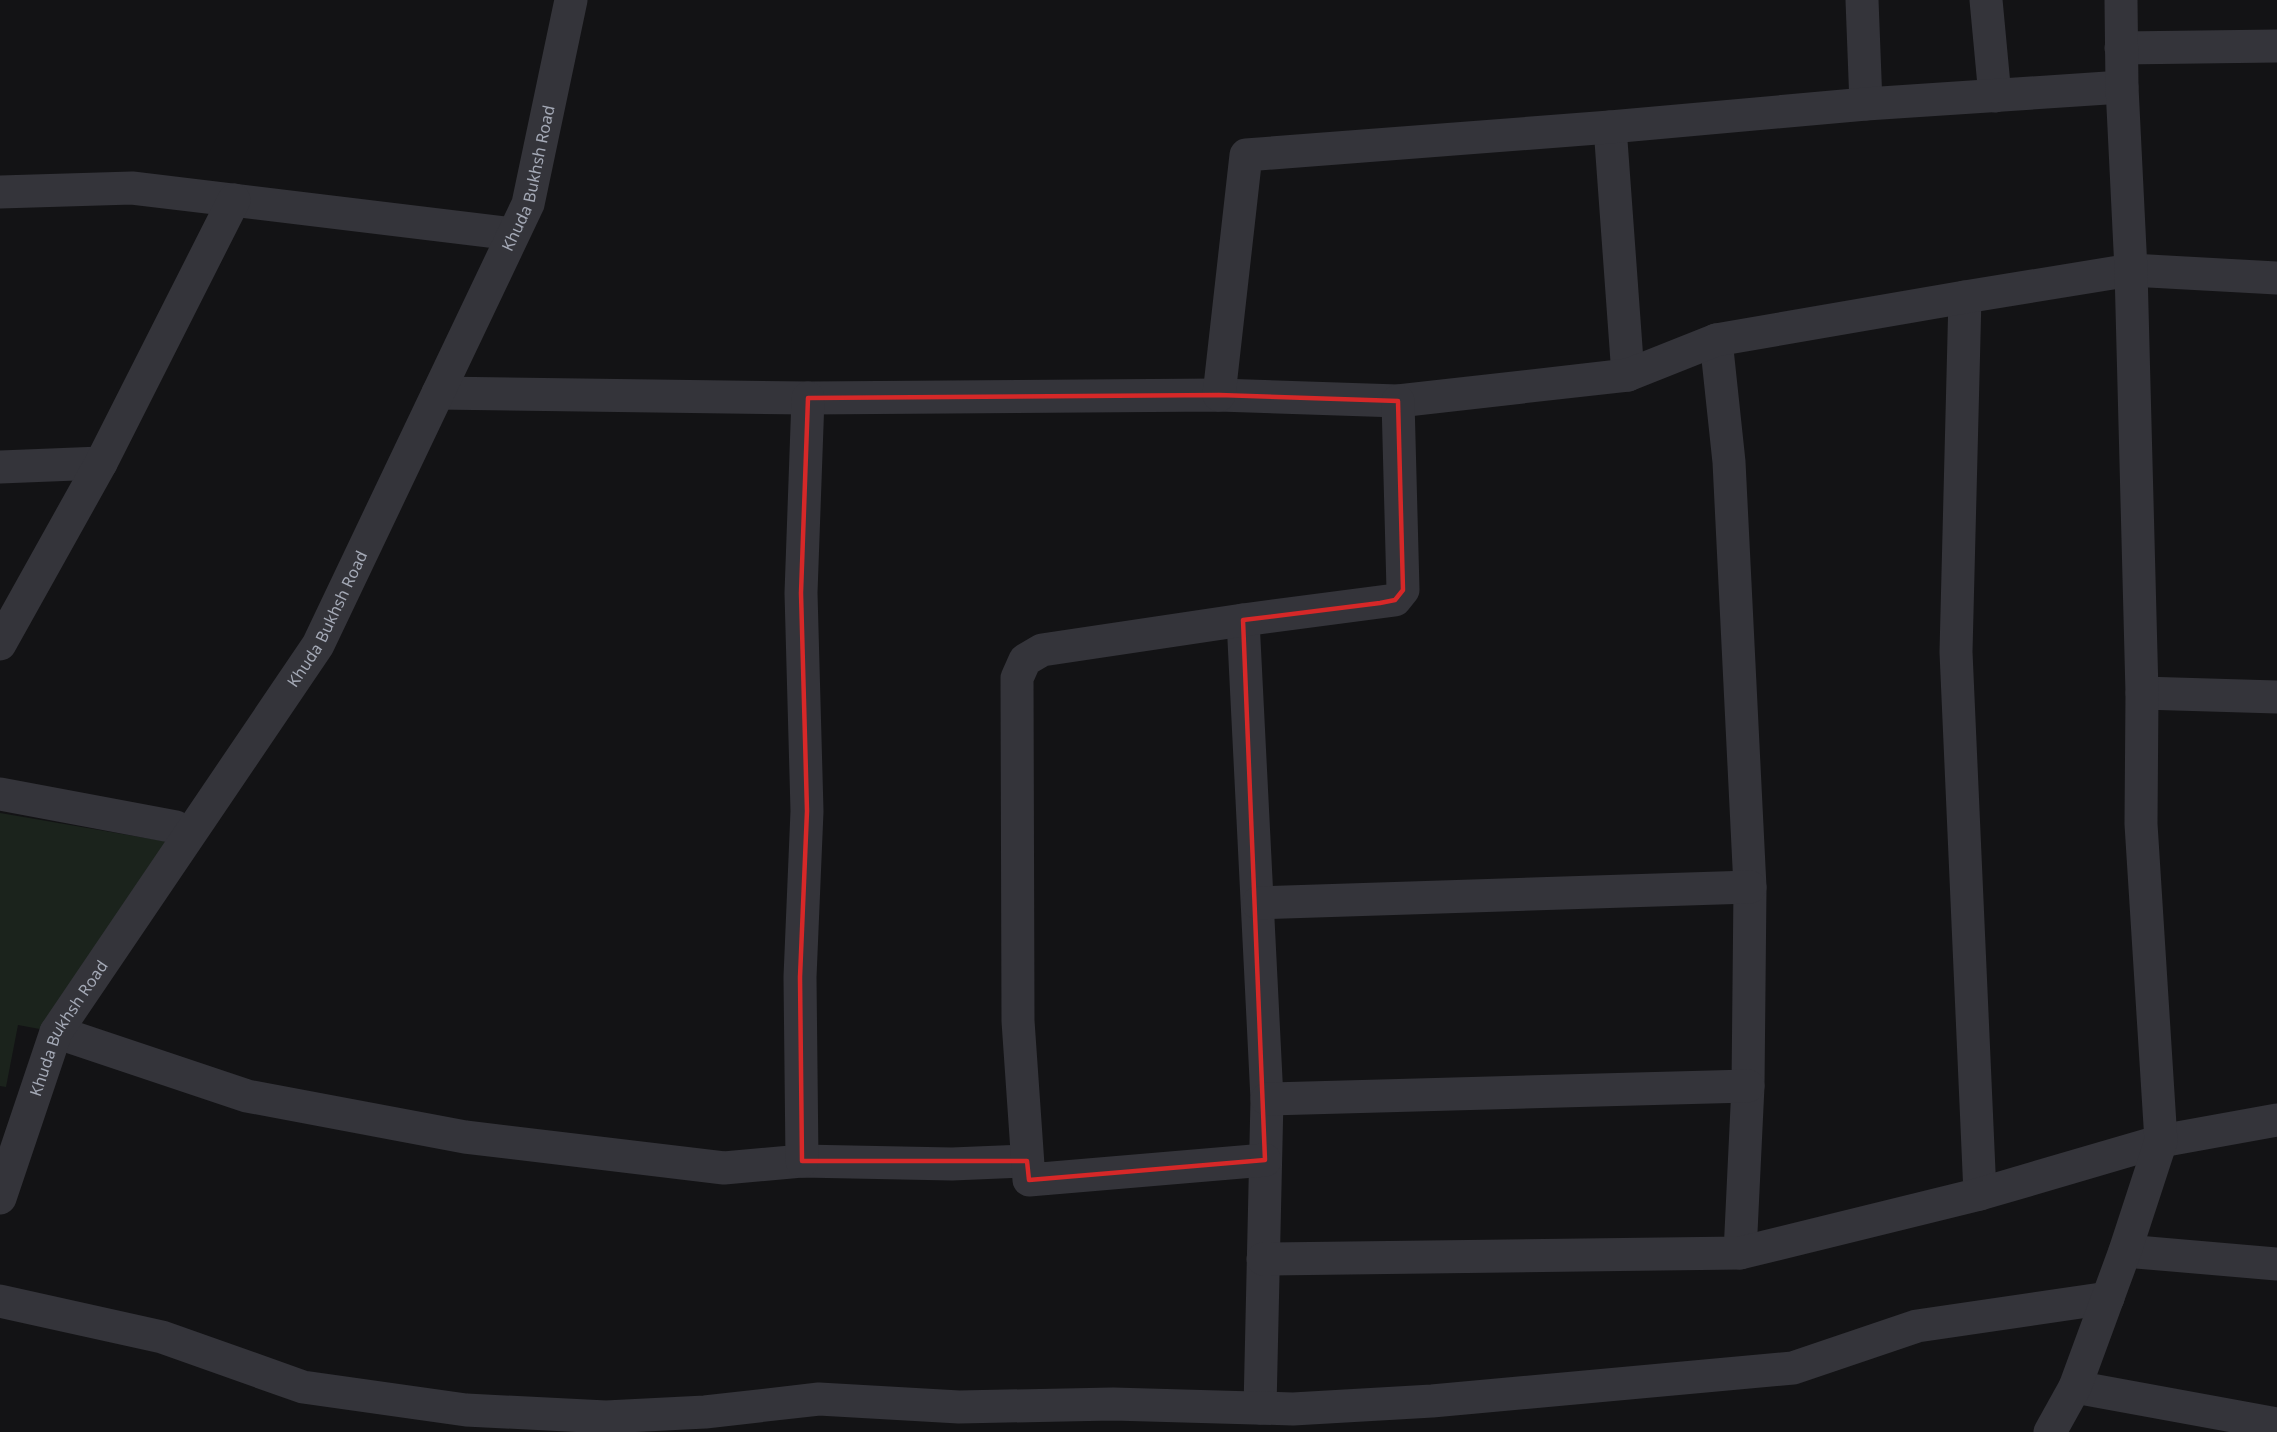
<svg xmlns="http://www.w3.org/2000/svg" width="2277" height="1432" viewBox="0 0 2277 1432" font-family="'Noto Sans',sans-serif">
<style>
.green{fill:#1b231c}
.lines{fill:none;stroke-linecap:round;stroke-linejoin:round}
.minor{stroke:#34343a;stroke-width:33}
.marked{fill:none;stroke:#d62828;stroke-width:4.5;stroke-linejoin:round}
.labels{text-anchor:middle;stroke-width:5;stroke-linejoin:round;paint-order:stroke}
.street-label{font-size:16px;fill:#a4a9b6;stroke:#0e0e10}
</style>
<rect width="100%" height="100%" fill="#131315"/>
<path class="green" d="M0,813L181,844L56,1032L18,1025L6,1087L0,1086Z"/>
<g class="lines">
<g class="minor">
<path d="M1862,0L1866,104"/>
<path d="M1986,0L1995,96"/>
<path d="M2121,48L2277,46"/>
<path d="M1610,127L1628,375"/>
<path d="M0,192L132,188L513,234"/>
<path d="M1965,297L1956,652L1980,1194"/>
<path d="M1716,340L1729,462L1750,887L1748,1086L1740,1253"/>
<path d="M438,393L808,398L1219,395L1398,401L1628,375L1716,340L1965,297L2131,270L2277,278"/>
<path d="M1219,395L1246,155L1610,127L1866,104L2122,87"/>
<path d="M0,467L101,463"/>
<path d="M1243,620L1267,1099L1260,1408"/>
<path d="M0,644L101,463L234,200"/>
<path d="M2142,693L2277,697"/>
<path d="M0,794L176,827"/>
<path d="M1258,903L1750,887"/>
<path d="M56,1032L247,1096L465,1137L724,1168L802,1161L952,1164L1027,1161"/>
<path d="M1267,1099L1748,1086"/>
<path d="M1265,1160L1029,1180L1018,1021L1017,678L1025,660L1042,650L1243,620L1395,600L1403,590L1398,401"/>
<path d="M802,1161L800,977L807,811L801,593L808,398"/>
<path id="s1" d="M0,1198L56,1032L318,645L528,204L571,0"/>
<path d="M2125,1251L2277,1264"/>
<path d="M1263,1259L1740,1253L1980,1194L2161,1141L2277,1120"/>
<path d="M0,1301L162,1337L303,1387L466,1410L606,1417L705,1412L819,1399L959,1407L1113,1404L1293,1409L1432,1401L1793,1368L1917,1326L2108,1298"/>
<path d="M2075,1387L2277,1424"/>
<path d="M2050,1432L2075,1387L2125,1251L2161,1141L2141,824L2142,693L2131,270L2122,87L2121,0"/>
</g>
</g>
<path class="marked" d="M1219,395L1398,401L1403,590L1395,600L1380,603L1243,620L1265,1160L1029,1180L1027,1161H802L800,977L807,811L801,593L808,398Z"/>
<g class="labels">
<g class="street-label">
<text dy="6" stroke="none"><textPath href="#s1" startOffset="1156">Khuda Bukhsh Road</textPath></text>
<text dy="6" stroke="none"><textPath href="#s1" startOffset="670">Khuda Bukhsh Road</textPath></text>
<text dy="6" stroke="none"><textPath href="#s1" startOffset="184">Khuda Bukhsh Road</textPath></text>
</g>
</g>
</svg>
